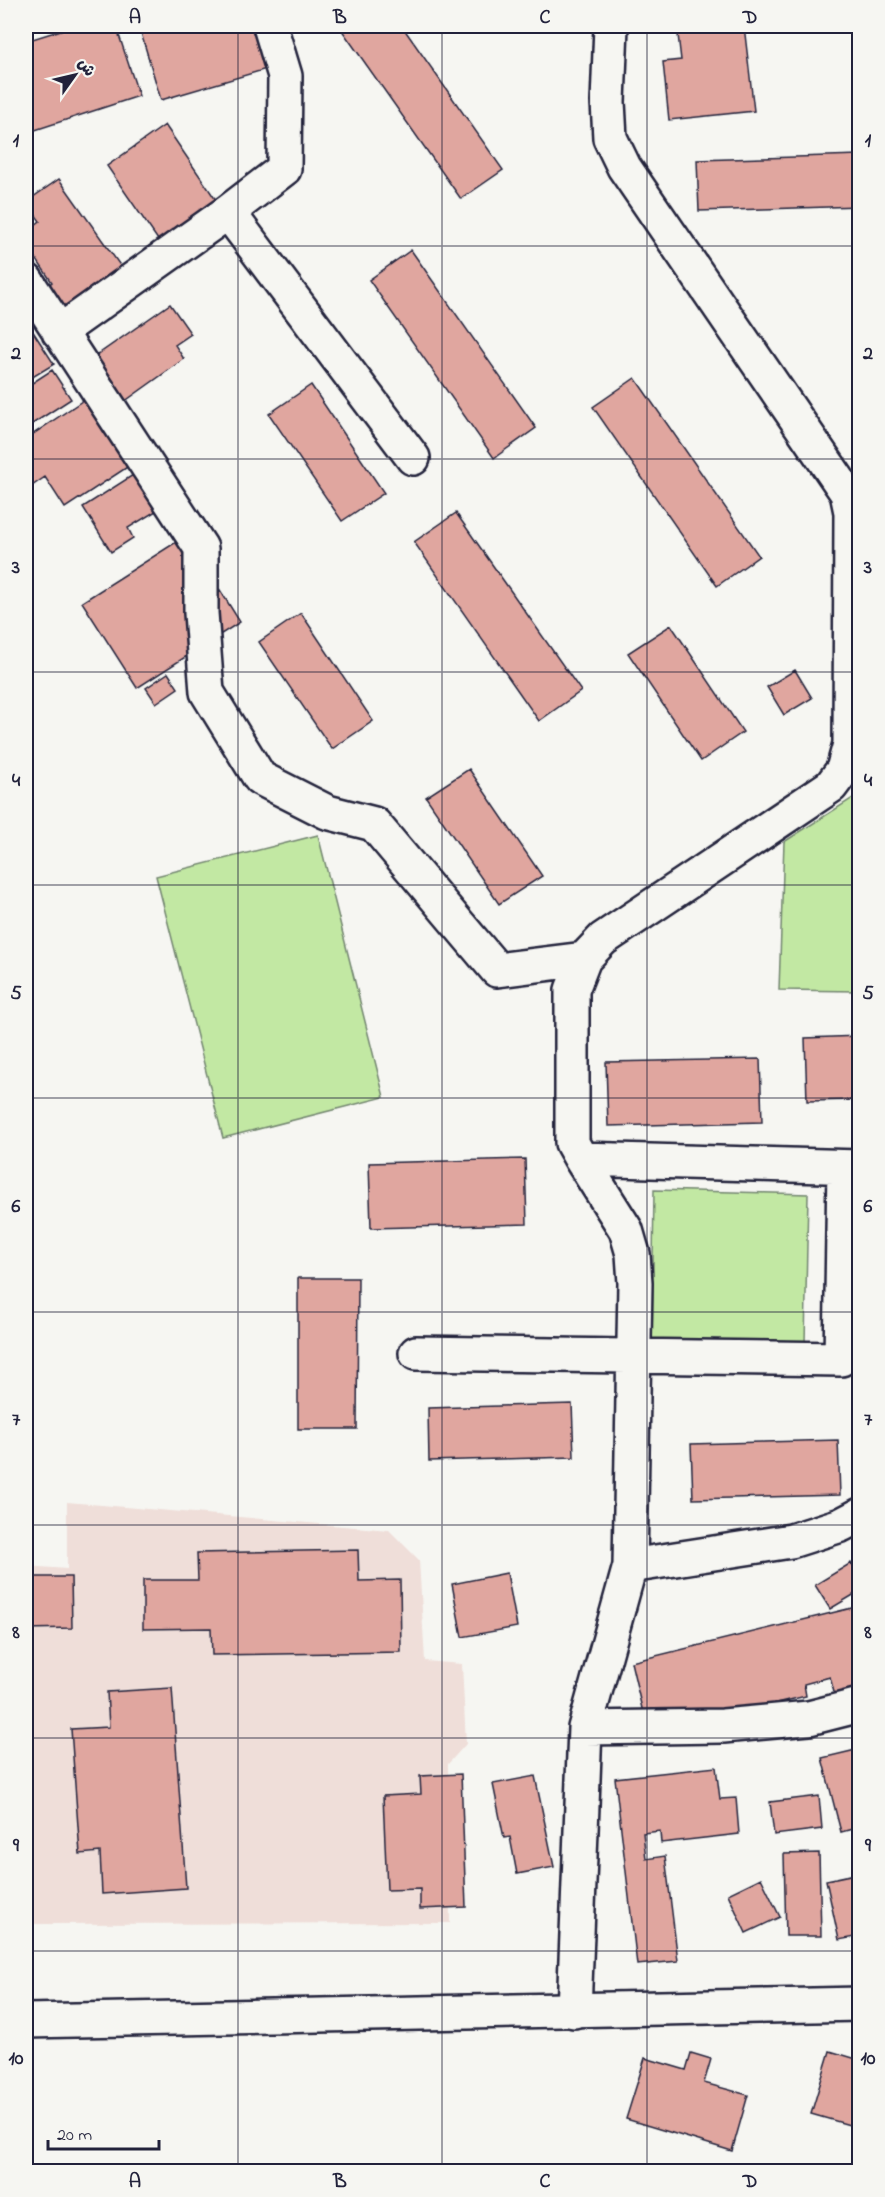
<svg xmlns="http://www.w3.org/2000/svg" width="885" height="2197" viewBox="0 0 885 2197" font-family="'Indie Flower','Playpen Sans Arabic',sans-serif">
<style>
.built{fill:#efded9}
.green{fill:#c2e8a3;stroke:#72856f;stroke-width:1.5}
.building{fill:#e0a69f;stroke:#22223b;stroke-width:1.5}
.lines{fill:none;stroke-linecap:round;stroke-linejoin:round}
.minor-casing{stroke:#22223b;stroke-width:38}
.major-casing{stroke:#22223b;stroke-width:38}
.minor{stroke:#f6f6f2;stroke-width:33}
.major{stroke:#f6f6f2;stroke-width:33}
.grid{fill:none;stroke:#22223b;stroke-width:1.5;stroke-opacity:0.55}
.neatline{fill:none;stroke:#22223b;stroke-width:2}
.grid-label{font-size:20px;text-anchor:middle;font-weight:bold;fill:#22223b}
</style>
<rect width="100%" height="100%" fill="#f6f6f2"/>
<filter id="ink" filterUnits="userSpaceOnUse"><feTurbulence type="fractalNoise" baseFrequency=".0167" numOctaves="2"/><feDisplacementMap in="SourceGraphic" scale="12" xChannelSelector="R" yChannelSelector="G"/><feConvolveMatrix kernelMatrix="1 2 1 2 8 2 1 2 1" color-interpolation-filters="sRGB"/></filter>
<g filter="url(#ink)">
<path class="built" d="M67,1502L389,1530L419,1560L425,1661L462,1664L466,1744L448,1764L450,1923L26,1924V1566L67,1569Z"/>
<path class="green" d="M859,794V991L779,990L784,842Z
M318,835L384,1097L223,1138L156,876Z
M654,1190L808,1194L805,1343L652,1339Z"/>
<path class="building" d="M74,26H116L139,96L26,133V41Z
M139,26H261L273,67L161,100Z
M339,26H402L503,170L461,199Z
M677,26H744L754,111L669,120L663,62L681,60Z
M165,125L216,200L158,240L107,166Z
M860,155V206L699,211L697,160Z
M59,179L136,288L77,330L46,287L52,282L26,244V232L40,221L26,202Z
M411,250L536,428L494,458L369,280Z
M170,304L191,334L175,345L184,359L121,404L90,360Z
M32,330L54,364L26,381V334Z
M52,370L71,399L26,428V387Z
M635,378L759,556L717,586L593,407Z
M311,385L384,493L342,521L269,414Z
M85,399L129,466L65,508L45,477L26,490V439Z
M133,475L156,511L128,528L133,538L111,552L83,507Z
M456,513L581,691L539,721L414,542Z
M181,539L207,569L240,622L137,688L82,602Z
M301,613L373,721L332,749L259,642Z
M671,625L743,732L701,761L628,653Z
M795,670L812,698L784,715L767,687Z
M168,673L178,688L156,703L146,688Z
M469,769L542,876L499,904L426,797Z
M860,1036V1100L807,1101L805,1038Z
M760,1059L762,1122L608,1126L606,1062Z
M525,1159L527,1224L371,1228L369,1163Z
M298,1278H358L357,1429H298Z
M572,1404L574,1457L429,1461L428,1408Z
M838,1440L840,1495L693,1499L691,1444Z
M358,1550L359,1581L400,1580L401,1652L212,1655L211,1628L143,1629V1580H198L197,1553Z
M851,1563L860,1576V1591L830,1609L815,1585Z
M507,1573L517,1627L462,1637L452,1584Z
M26,1577H71L72,1628L26,1629Z
M860,1606V1694L836,1700L830,1677L804,1684L806,1696L648,1734L631,1662Z
M172,1688L186,1888L102,1894L100,1852L80,1854L71,1729L109,1727L107,1692Z
M860,1749V1827L841,1832L822,1758Z
M716,1767L720,1799L736,1798L739,1834L661,1843L660,1831L643,1833L646,1859L665,1856L678,1961L637,1965L615,1778Z
M461,1774L466,1907L420,1909V1889L387,1890L383,1796L421,1794L420,1776Z
M535,1776L554,1867L517,1874L510,1837L504,1838L493,1784Z
M819,1796L822,1829L774,1835L770,1802Z
M819,1853L821,1936H786L784,1854Z
M860,1873V1936L839,1940L826,1880Z
M761,1878L780,1917L746,1933L728,1894Z
M830,2051L860,2060V2128L811,2114Z
M691,2053L711,2059L704,2083L748,2095L732,2151L626,2119L645,2058L686,2070Z"/>
<g class="lines">
<g class="minor-casing">
<path id="minor" d="M228,212L284,169L285,76L270,26
M26,280L201,548V613L207,692L260,778L327,812L374,824L497,970L584,959
M59,332L228,212L413,458
M581,1159L860,1167
M416,1353L841,1359L844,1167
M630,1566L791,1541L841,1525L860,1515
M585,1728L723,1726L809,1718L860,1705
M574,2011L585,1728L630,1566L635,1283L633,1254L626,1230L581,1159L572,1143V990L584,959L603,939L831,786L843,770L850,744L851,512L847,493L624,167L610,138L608,102L611,26"/>
</g>
<g class="major-casing">
<path id="major" d="M26,2021L860,2004"/>
</g>
<use href="#minor" class="minor"/>
<use href="#major" class="major"/>
</g>
</g>
<path class="grid" d="M238,26V2172M442,26V2172M647,26V2172M26,246H860M26,459H860M26,672H860M26,885H860M26,1098H860M26,1312H860M26,1525H860M26,1738H860M26,1951H860"/>
<rect width="885" height="2197" fill="none" stroke="#f6f6f2" stroke-width="66"/>
<g transform="translate(75 75) rotate(56)" stroke="#f6f6f2" stroke-width="4.5" paint-order="stroke">
<path d="M0-4.5L10 22L0 15L-10 22Z" fill="#22223b"/>
<text y="-9" font-size="16" font-weight="bold" text-anchor="middle" fill="#22223b">ش</text>
</g>
<path d="M48 2140v9h111v-9" fill="none" stroke="#22223b" stroke-width="3"/>
<text x="57" y="2140" font-size="18" fill="#22223b" stroke="#f6f6f2" stroke-width="4.5" paint-order="stroke">20 m</text>
<rect x="33" y="33" width="819" height="2131" class="neatline"/>
<g class="grid-label">
<text x="135" y="23">A</text>
<text x="340" y="23">B</text>
<text x="545" y="23">C</text>
<text x="750" y="23">D</text>
<text x="16" y="146">1</text>
<text x="868" y="146">1</text>
<text x="16" y="359">2</text>
<text x="868" y="359">2</text>
<text x="16" y="573">3</text>
<text x="868" y="573">3</text>
<text x="16" y="786">4</text>
<text x="868" y="786">4</text>
<text x="16" y="999">5</text>
<text x="868" y="999">5</text>
<text x="16" y="1212">6</text>
<text x="868" y="1212">6</text>
<text x="16" y="1425">7</text>
<text x="868" y="1425">7</text>
<text x="16" y="1638">8</text>
<text x="868" y="1638">8</text>
<text x="16" y="1851">9</text>
<text x="868" y="1851">9</text>
<text x="16" y="2064">10</text>
<text x="868" y="2064">10</text>
<text x="135" y="2187">A</text>
<text x="340" y="2187">B</text>
<text x="545" y="2187">C</text>
<text x="750" y="2187">D</text>
</g>
</svg>
